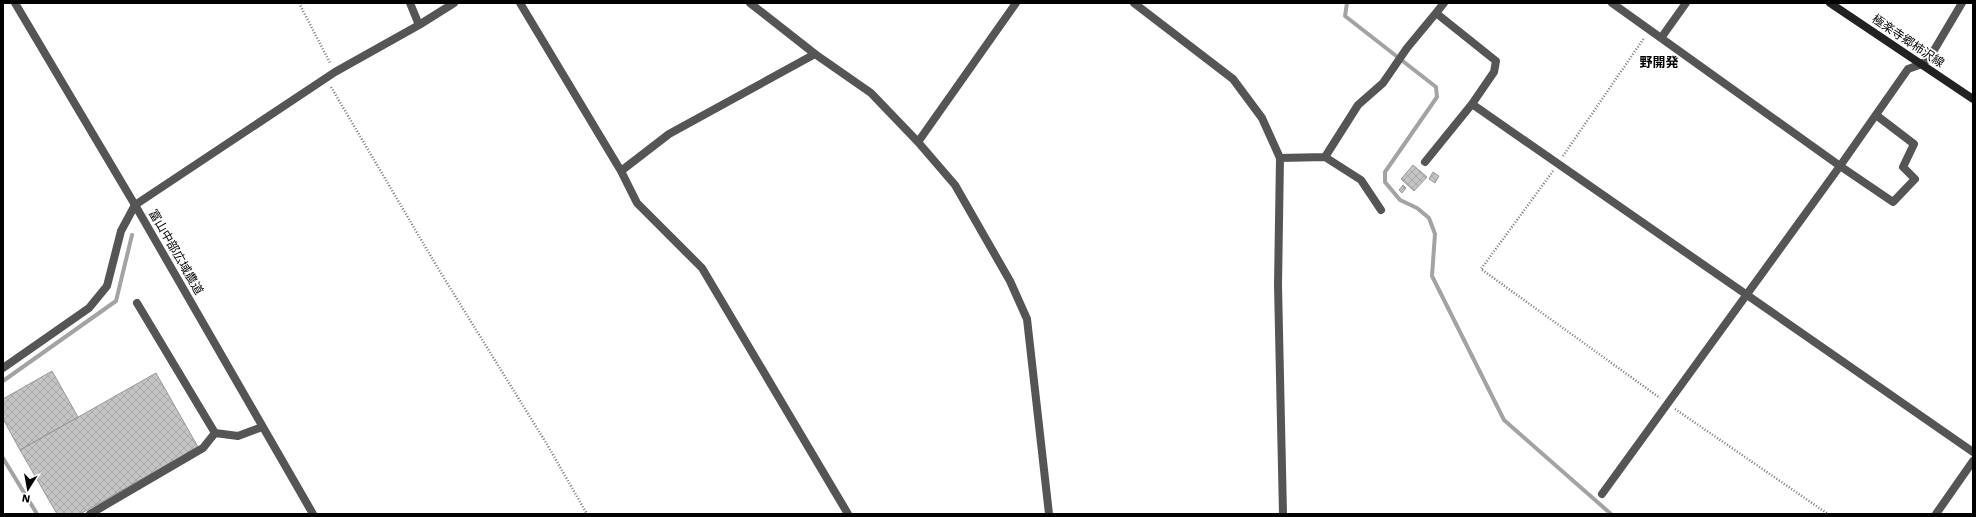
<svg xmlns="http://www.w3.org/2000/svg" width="1976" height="517" viewBox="0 0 1976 517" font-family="'Work Sans','Noto Sans JP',sans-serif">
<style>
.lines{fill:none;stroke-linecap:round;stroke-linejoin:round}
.stream{stroke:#a3a3a3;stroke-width:4}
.building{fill:url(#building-cross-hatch);stroke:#999}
.path{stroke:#777;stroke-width:2.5;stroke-dasharray:1 2;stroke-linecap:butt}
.minor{stroke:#555;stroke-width:8}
.tertiary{stroke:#555;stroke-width:8}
.secondary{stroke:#222;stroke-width:8}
.labels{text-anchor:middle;stroke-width:3.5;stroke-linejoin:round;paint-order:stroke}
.street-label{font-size:12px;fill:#000;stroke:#fff}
.neighbourhood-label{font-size:13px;font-weight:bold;fill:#000;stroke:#fff}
</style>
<defs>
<pattern id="building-cross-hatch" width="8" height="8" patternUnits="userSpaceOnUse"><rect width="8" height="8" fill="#c4c4c4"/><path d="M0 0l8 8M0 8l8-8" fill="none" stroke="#a7a7a7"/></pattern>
</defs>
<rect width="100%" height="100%" fill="#fff"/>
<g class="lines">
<path class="stream" d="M1347,3L1345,16L1436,87L1437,97L1385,172V182L1400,200L1417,208L1429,218L1435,234L1432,276L1504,420L1611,514
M3,381L116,301L132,235
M3,458L37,514"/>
</g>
<path class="building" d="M1413,165L1427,177L1414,191L1401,179Z
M1433,172L1439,176L1435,183L1429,179Z
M1403,185L1406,188L1402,193L1399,190Z
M52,371L78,417L20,450L3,419V399Z
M156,373L198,447L80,514H57L20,450Z"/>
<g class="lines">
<path class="path" d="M299,3L330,63
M331,87L439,270L548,446L587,514
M1563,156L1644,38
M1553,171L1481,269L1660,398
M1675,409L1828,514"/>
<path class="minor" d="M410,3L419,25
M520,3L621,171
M750,3L815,54L871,93L918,142L955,185L1010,281L1027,319L1049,514
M1134,3L1233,79L1262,118L1280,158L1278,285L1283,514
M1444,3L1436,13L1496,61L1494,72L1472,104L1973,452
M1612,3L1661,38L1686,3
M1661,38L1840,166L1893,202L1915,179L1903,167L1914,144L1876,115
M815,54L669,134L621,171L637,203L702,268L848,514
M918,142L1016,3
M1325,157L1358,105L1383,83L1407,48L1436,13
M1280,158L1325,157L1361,180L1381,210
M1425,162L1472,104
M137,303L215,433L238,436L262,427
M3,368L89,308L107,286L121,231L135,205L335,72L419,25L454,3
M1602,494L1840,166L1908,69L1922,64L1930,57L1962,3
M90,514L203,448L215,433
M1936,514L1973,461"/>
<path class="tertiary" d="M15,3L135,205L313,514"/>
<path class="secondary" d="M1830,3L1973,99"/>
</g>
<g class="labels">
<g class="street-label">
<text transform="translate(1908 41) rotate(34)" y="4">極楽寺郷柿沢線</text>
<text transform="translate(176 252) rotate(60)" y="4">富山中部広域農道</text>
</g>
<g class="neighbourhood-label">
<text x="1659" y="67">野開発</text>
</g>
</g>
<rect width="1976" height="517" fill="none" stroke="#000000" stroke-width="8"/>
<g transform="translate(28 489) rotate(191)" stroke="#ffffff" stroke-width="3" paint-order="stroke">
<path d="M0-3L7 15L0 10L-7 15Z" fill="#000000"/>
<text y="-6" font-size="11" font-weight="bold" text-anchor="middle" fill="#000000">N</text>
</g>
</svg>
